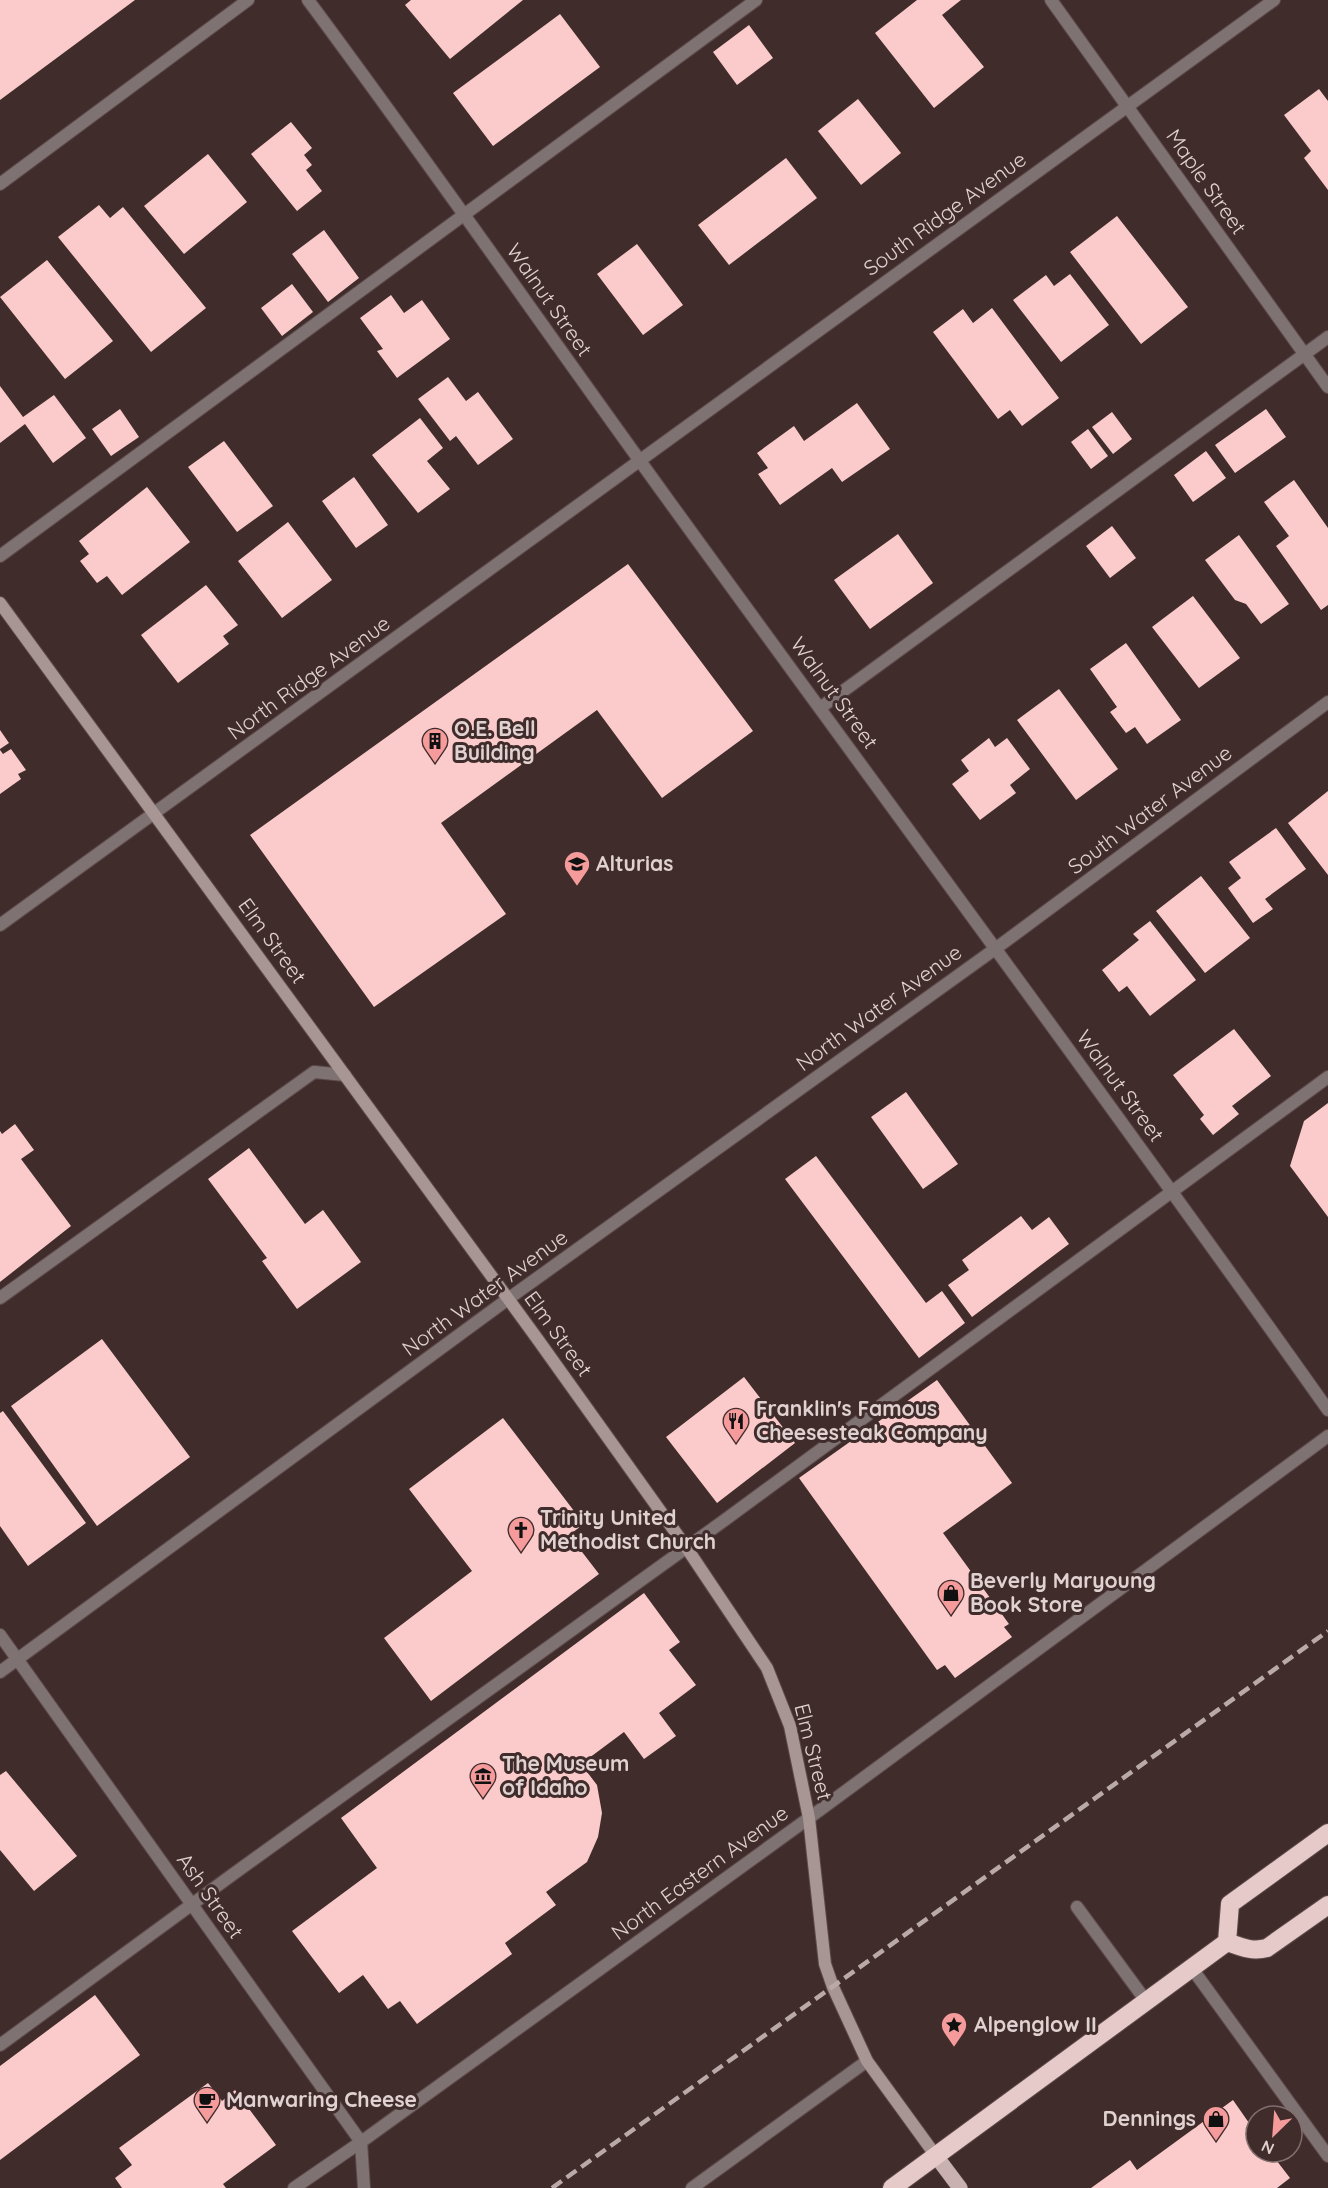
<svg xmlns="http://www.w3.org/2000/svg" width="1328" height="2188" viewBox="0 0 1328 2188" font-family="Quicksand,sans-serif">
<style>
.building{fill:#fbcbcb}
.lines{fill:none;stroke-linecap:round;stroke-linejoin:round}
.lane-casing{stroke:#5e4a4a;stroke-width:14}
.street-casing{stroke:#5e4a4a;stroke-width:14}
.secondary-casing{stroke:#5e4a4a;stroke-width:14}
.primary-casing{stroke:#5e4a4a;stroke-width:16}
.highway-casing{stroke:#5e4a4a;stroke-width:20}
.lane{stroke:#7e7272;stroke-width:12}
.street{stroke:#7e7272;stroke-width:12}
.secondary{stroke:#a89695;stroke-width:12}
.primary{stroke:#c9b1b1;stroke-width:15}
.highway{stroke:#e6cac9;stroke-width:18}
.rail{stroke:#b9a9a9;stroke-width:4.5;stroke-dasharray:12 6;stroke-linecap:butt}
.labels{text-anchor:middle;stroke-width:6;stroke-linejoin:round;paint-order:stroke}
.street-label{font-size:21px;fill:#e0d2d1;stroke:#412c2c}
.poi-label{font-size:21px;font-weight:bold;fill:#e0d2d1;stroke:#412c2c;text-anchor:start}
</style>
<rect width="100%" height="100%" fill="#412c2c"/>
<path class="building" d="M0,0H135L0,100Z
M411,0H523L450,59L405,5Z
M917,0H961L942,15L984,67L934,108L875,33Z
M560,14L600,67L493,146L453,93Z
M749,25L773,58L737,85L713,52Z
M1319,89L1328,101V190L1304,158L1311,151L1284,115Z
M858,99L901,153L861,185L818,131Z
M291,122L312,148L304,155L312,165L306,170L322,191L297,211L251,154Z
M208,154L247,202L184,254L144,206Z
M786,158L817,198L729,265L698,225Z
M99,205L110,218L123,207L206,308L151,352L58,237Z
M1117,216L1188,307L1141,344L1070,252Z
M324,230L359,278L328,302L292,254Z
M637,244L683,305L643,335L597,274Z
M47,260L113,341L65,379L0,297Z
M1070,274L1109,325L1061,362L1013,300L1046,275L1054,286Z
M292,284L313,312L282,336L261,308Z
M391,295L404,313L422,300L450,339L397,378L377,351L383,349L360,318Z
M992,308L1059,398L1022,426L1010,410L998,419L933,332L963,309L973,323Z
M448,377L466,401L478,392L513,439L478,465L456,436L450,441L418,399Z
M0,386L23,417L54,395L86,438L53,463L25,424L0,443Z
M857,403L890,449L842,482L832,468L780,505L758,474L768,468L757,453L794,426L804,441Z
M120,409L139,437L111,456L92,429Z
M1266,409L1286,437L1235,473L1215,445Z
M1112,412L1132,439L1113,454L1092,427Z
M420,418L443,448L427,461L450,489L418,513L372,455Z
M1088,429L1108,456L1091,469L1071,442Z
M224,441L273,506L237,532L188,467Z
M1206,451L1226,478L1193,502L1174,475Z
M354,477L388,525L356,548L322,501Z
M1294,480L1328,528V605L1321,610L1276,546L1289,536L1264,502Z
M147,487L190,542L122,595L107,576L97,583L80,561L89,554L79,541Z
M288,522L332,580L282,618L238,561Z
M1112,526L1136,558L1110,578L1086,546Z
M898,534L933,583L870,629L834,580Z
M1239,535L1289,604L1261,624L1246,604L1235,600L1205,560Z
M628,564L753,731L662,798L597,710L441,823L506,914L374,1007L250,835Z
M206,585L238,625L223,636L229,644L178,683L141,635Z
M1193,596L1240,658L1199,688L1152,627Z
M1126,643L1181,720L1147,744L1135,727L1126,733L1110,712L1117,707L1090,669Z
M1059,689L1118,769L1076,800L1017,720Z
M0,730L9,743L0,749Z
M989,738L995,747L1007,738L1030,769L1010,785L1016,793L980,820L952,784L969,771L961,760Z
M11,749L26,770L18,774L21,779L0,794V750L3,754Z
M1328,791V875L1288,823Z
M1276,828L1306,869L1265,899L1273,909L1253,923L1228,888L1241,878L1229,862Z
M1201,876L1250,938L1205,973L1156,911Z
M1150,921L1196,980L1150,1016L1127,986L1119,992L1102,970L1139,940L1133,934Z
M1234,1029L1271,1076L1232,1106L1239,1114L1213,1135L1200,1119L1204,1115L1173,1075Z
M906,1092L958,1164L923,1189L871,1117Z
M1328,1103V1217L1290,1166L1304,1121Z
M15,1124L34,1150L21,1159L71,1226L0,1282V1131L2,1134Z
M249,1148L305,1224L323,1210L361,1262L297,1309L262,1261L267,1258L208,1179Z
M816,1156L926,1303L942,1291L965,1323L919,1358L785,1179Z
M1021,1216L1032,1230L1049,1217L1069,1244L972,1317L948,1285L969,1270L962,1260Z
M102,1339L190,1457L97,1526L11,1406Z
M744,1377L795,1443L717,1503L666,1437Z
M937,1380L1012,1483L943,1533L1009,1624L1004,1627L1012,1637L955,1678L945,1665L937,1670L799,1478Z
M3,1411L86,1523L28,1566L0,1526V1413Z
M503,1418L584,1524L569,1535L599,1574L431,1701L384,1638L472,1571L409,1489Z
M644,1593L680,1642L669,1650L696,1685L659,1713L676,1736L644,1759L624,1732L581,1764L597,1785L602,1813L598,1837L587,1862L546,1892L556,1905L505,1943L512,1954L417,2024L400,2001L388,2009L363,1975L339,1993L292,1931L377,1868L341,1818Z
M6,1771L77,1856L34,1891L0,1850V1775Z
M95,1995L140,2055L0,2160V2066Z
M208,2083L222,2101L235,2090L276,2145L223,2184L226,2188H122L115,2178L132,2165L119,2148Z
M1233,2100L1256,2133V2152H1270L1290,2178L1277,2188H1091L1130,2160L1137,2170Z"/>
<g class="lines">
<g class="lane-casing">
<path id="lane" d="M0,556L756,0
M820,708L1328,337
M0,1298L314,1072L345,1075
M1077,1907L1146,2001
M1191,1967L1328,2156
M0,2045L232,1875L722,1522L1328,1077
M692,2188L867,2061"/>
</g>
<g class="street-casing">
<path id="street" d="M308,0C430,164 546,331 666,497C886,801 1111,1103 1328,1410
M1051,0L1328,387
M0,184L248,0
M0,925L1274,0
M0,1635L361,2142L364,2188
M0,1672L508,1299L995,949L1328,702
M294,2188L361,2142L809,1818L1328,1436"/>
</g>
<g class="secondary-casing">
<path id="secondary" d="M0,603L536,1337L686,1547L767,1668L790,1726L809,1818L825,1964L833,1987L867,2061L936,2156"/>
</g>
<g class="primary-casing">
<path id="primary" d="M936,2156L960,2188"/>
</g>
<g class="highway-casing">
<path id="highway" d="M1227,1942C1241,1947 1252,1952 1267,1948L1328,1905
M892,2188L1227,1942L1230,1904L1328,1833"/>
</g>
<use href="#lane" class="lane"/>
<use href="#street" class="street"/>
<use href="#secondary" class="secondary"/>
<use href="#primary" class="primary"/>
<use href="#highway" class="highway"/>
<path class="rail" d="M552,2188L1328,1631"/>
</g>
<defs>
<g id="building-pin" transform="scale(1.35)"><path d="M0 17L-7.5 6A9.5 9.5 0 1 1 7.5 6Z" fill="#f59b9c" stroke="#412c2c"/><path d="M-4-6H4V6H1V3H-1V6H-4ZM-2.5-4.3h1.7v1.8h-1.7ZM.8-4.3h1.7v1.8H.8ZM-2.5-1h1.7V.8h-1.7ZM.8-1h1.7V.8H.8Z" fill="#111"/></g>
<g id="school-pin" transform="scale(1.35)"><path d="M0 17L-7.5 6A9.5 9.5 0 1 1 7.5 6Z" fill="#f59b9c" stroke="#412c2c"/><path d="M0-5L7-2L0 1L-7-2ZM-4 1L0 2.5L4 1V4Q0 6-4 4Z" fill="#111"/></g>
<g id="restaurant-pin" transform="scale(1.35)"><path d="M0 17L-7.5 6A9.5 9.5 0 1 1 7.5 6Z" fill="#f59b9c" stroke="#412c2c"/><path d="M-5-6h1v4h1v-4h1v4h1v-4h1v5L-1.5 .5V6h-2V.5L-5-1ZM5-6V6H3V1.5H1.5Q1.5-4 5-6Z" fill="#111"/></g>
<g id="church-pin" transform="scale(1.35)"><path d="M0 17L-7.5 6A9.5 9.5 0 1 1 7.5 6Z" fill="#f59b9c" stroke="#412c2c"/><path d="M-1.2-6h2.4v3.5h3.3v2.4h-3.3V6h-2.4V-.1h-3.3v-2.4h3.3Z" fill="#111"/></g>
<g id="shop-pin" transform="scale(1.35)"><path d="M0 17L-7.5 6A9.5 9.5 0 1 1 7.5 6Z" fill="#f59b9c" stroke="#412c2c"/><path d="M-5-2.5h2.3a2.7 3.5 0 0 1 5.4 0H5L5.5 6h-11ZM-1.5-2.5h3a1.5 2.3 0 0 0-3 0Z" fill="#111"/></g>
<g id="museum-pin" transform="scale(1.35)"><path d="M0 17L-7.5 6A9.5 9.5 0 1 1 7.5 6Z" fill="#f59b9c" stroke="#412c2c"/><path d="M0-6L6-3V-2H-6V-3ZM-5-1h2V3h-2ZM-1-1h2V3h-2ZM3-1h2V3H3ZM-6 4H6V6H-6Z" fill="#111"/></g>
<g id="sight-pin" transform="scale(1.35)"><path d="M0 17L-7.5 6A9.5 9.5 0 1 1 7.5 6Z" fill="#f59b9c" stroke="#412c2c"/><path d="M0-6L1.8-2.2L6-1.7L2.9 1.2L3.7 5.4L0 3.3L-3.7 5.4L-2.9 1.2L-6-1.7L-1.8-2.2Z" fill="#111"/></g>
<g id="cafe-pin" transform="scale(1.35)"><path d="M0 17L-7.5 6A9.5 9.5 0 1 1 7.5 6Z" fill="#f59b9c" stroke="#412c2c"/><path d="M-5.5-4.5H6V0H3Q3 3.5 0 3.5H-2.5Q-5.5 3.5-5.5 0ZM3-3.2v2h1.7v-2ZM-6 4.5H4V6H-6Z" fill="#111"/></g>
</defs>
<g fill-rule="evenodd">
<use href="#building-pin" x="435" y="741"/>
<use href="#school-pin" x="577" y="864"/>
<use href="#restaurant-pin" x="736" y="1421"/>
<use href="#church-pin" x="521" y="1530"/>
<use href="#shop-pin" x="951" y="1593"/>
<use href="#museum-pin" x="483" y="1776"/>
<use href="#sight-pin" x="954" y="2025"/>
<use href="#cafe-pin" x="207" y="2100"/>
<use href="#shop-pin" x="1216" y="2119"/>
</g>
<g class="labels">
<g class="street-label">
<text transform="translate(1206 182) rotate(55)" y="7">Maple Street</text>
<text transform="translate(945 214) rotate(-36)" y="7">South Ridge Avenue</text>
<text transform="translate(549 300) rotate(55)" y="7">Walnut Street</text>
<text transform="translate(309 678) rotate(-36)" y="7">North Ridge Avenue</text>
<text transform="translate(834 693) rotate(54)" y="7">Walnut Street</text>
<text transform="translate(1150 810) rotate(-37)" y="7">South Water Avenue</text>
<text transform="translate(272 941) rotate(54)" y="7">Elm Street</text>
<text transform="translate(879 1008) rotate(-36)" y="7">North Water Avenue</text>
<text transform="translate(1120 1086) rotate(54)" y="7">Walnut Street</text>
<text transform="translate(485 1293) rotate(-36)" y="7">North Water Avenue</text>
<text transform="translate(558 1334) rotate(54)" y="7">Elm Street</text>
<text transform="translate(813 1752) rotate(76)" y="7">Elm Street</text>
<text transform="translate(700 1873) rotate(-36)" y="7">North Eastern Avenue</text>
<text transform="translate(210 1896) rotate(55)" y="7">Ash Street</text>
</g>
<g class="poi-label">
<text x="454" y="736">O.E. Bell<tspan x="454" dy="24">Building</tspan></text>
<text x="596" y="871">Alturias</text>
<text x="756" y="1416">Franklin's Famous<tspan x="756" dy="24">Cheesesteak Company</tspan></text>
<text x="540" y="1525">Trinity United<tspan x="540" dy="24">Methodist Church</tspan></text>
<text x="970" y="1588">Beverly Maryoung<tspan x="970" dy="24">Book Store</tspan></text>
<text x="502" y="1771">The Museum<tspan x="502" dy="24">of Idaho</tspan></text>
<text x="974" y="2032">Alpenglow II</text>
<text x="226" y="2107">Manwaring Cheese</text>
<text x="1196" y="2126" text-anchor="end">Dennings</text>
</g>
</g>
<g transform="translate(1274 2134) rotate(205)"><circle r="28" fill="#412c2c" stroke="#816e6e" stroke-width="1.5"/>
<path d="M0-4.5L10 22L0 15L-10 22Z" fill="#f59b9c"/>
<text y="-9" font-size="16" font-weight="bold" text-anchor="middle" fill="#e0d2d1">N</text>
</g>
</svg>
